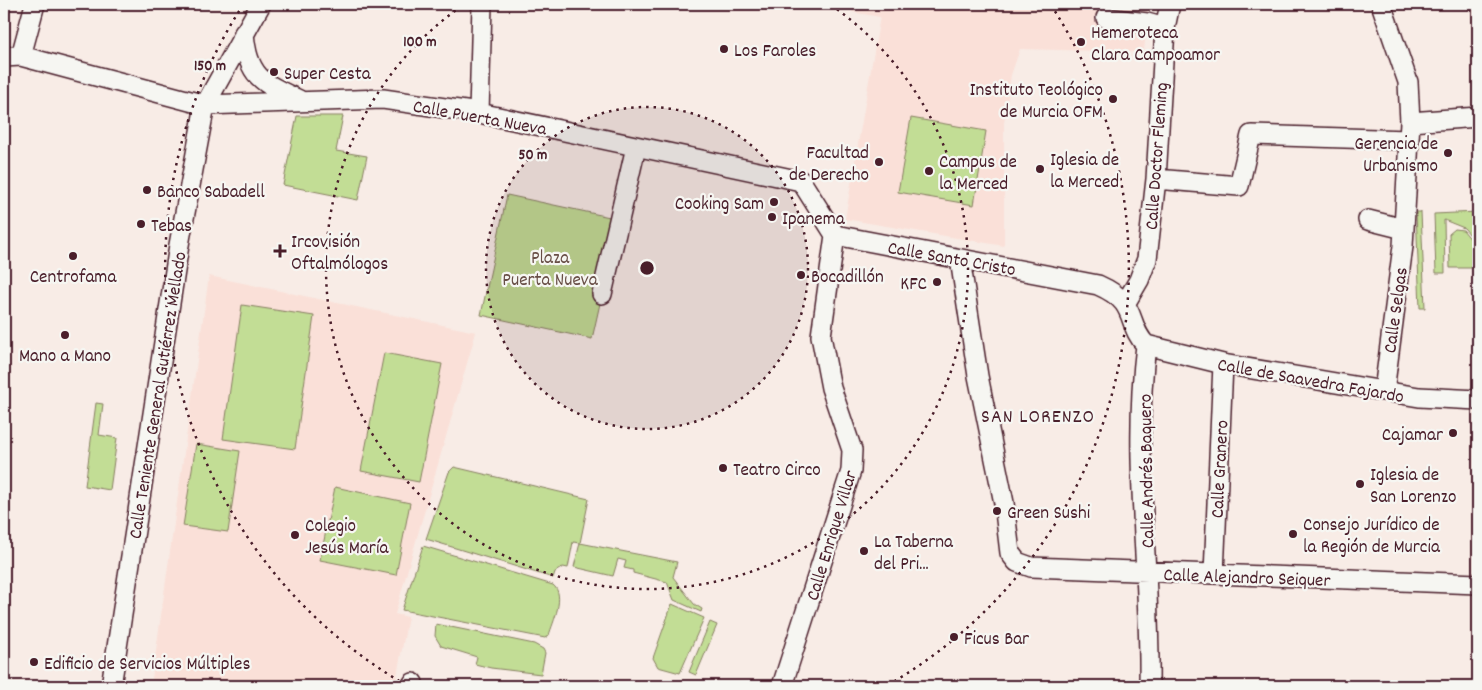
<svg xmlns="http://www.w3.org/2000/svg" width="1482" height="690" viewBox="0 0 1482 690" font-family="Dekko,sans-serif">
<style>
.built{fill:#fae0d8}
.green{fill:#c2dd95;stroke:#867e60}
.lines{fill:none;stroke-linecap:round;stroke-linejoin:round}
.street-casing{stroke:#4a1f2b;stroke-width:22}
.street{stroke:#f6f6f2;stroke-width:19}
.ring{fill:none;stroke:#4a1f2b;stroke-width:2.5;stroke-dasharray:2.5 5}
.poi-dot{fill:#4a1f2b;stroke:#f6f6f2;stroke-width:2}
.labels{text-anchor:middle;stroke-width:4.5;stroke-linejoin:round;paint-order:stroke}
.poi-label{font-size:19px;fill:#4a1f2b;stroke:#f6f6f2;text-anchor:start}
.street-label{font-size:19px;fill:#4a1f2b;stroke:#f6f6f2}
.park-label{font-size:19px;fill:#684e46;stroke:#f6f6f2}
.neighbourhood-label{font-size:20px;letter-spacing:1px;fill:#4a1f2b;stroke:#f6f6f2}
.centre{fill:#4a1f2b;stroke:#f6f6f2;stroke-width:2.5}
.ring-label{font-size:15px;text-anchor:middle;font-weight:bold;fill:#4a1f2b;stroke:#f6f6f2;stroke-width:4.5;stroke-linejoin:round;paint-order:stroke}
</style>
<rect width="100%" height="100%" fill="#f8ece6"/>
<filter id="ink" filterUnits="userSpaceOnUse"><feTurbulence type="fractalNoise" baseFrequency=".02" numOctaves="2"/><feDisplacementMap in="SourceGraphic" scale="10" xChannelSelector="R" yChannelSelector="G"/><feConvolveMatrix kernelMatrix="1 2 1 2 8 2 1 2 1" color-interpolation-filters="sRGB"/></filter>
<g filter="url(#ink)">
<path class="built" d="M853,4H1149L1144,51L1141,52L1020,49L1011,75L1004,123V246L845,219L880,17L852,12Z
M209,276L476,332L395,614L408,617L395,686H151Z"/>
<path class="green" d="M297,116H343L336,151L367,156L358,200L283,185Z
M911,118L986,131L974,205L898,192Z
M507,195L619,219L592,339L481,315Z
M1416,212H1421L1425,308H1420Z
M1478,212V244L1464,228L1444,220L1445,273H1436L1434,214Z
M1455,229L1463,230L1477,247L1478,268H1450L1449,234Z
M242,305L314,316L295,449L223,439Z
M384,353L442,364L419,482L361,471Z
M96,403L103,404L99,435L117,438L110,490L85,486Z
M196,444L240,451L228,532L183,526Z
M454,467L589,499L580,543L677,562L673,577L694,604L702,609L701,612L674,600L667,582L633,573V570L624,568L626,561L618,559L613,576L574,567L580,543L573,542L568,568L563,567L555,572L553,578L426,539L449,472Z
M335,487L410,503L396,575L320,560Z
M423,546L553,585C566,595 553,622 549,635L545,638L402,610Z
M672,604L704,618L680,673L658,667L653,658Z
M710,622L717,625L696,675L689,672Z
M436,624L534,644L543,649L545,653L541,674L491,668L475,664L477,657L441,646L435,636Z"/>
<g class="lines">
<g class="street-casing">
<path id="street" d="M1381,4L1408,82L1410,122L1403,246L1384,391
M1106,18L1147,23L1165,28
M244,33C247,76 262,83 299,100
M21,56L35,4
M4,57L21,56L205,105L383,99L479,113L801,181L835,235L1098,285C1107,289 1118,295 1124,303C1134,316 1132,331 1146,345
M479,113L482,4
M1410,122L1478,117
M1156,179L1239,186L1251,135L1409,140
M1368,220L1404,229
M960,259L978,376L1004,503L1010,553L1017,562L1031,567L1478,584
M602,294L636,147
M1125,304L1139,280L1147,259L1156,179L1165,28L1170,4
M1146,345C1132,458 1151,573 1149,686
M1146,345L1223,364L1419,397L1478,400
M1214,574L1223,364
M111,686L179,245L205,105L261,4
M412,686L413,683
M782,686L851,471L852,450L831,388L821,336L835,235"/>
</g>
<use href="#street" class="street"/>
</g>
</g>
<circle cx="647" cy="268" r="161" fill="#4a1f2b" fill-opacity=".12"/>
<g class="ring">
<circle cx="647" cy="268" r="161"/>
<path d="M831 5A321 321 0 1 1 463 5"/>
<path d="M406 685A482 482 0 0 1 243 5M1051 5A482 482 0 0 1 888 685"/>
</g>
<g class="poi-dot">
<circle cx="1081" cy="42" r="5"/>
<circle cx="724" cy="49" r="5"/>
<circle cx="274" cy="72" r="5"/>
<circle cx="1113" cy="99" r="5"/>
<circle cx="1448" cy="153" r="5"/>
<circle cx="879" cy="162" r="5"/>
<circle cx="1040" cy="169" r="5"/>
<circle cx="929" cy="171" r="5"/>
<circle cx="147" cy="190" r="5"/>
<circle cx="774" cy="202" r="5"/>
<circle cx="772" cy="217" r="5"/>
<circle cx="141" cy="224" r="5"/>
<path d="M277.5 243.5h5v5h5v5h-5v5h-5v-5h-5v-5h5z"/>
<circle cx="73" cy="256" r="5"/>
<circle cx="801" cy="275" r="5"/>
<circle cx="937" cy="282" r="5"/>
<circle cx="65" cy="335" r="5"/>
<circle cx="1453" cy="433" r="5"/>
<circle cx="723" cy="468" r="5"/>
<circle cx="1360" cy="484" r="5"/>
<circle cx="997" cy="511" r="5"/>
<circle cx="1293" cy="534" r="5"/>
<circle cx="295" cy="535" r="5"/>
<circle cx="864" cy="551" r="5"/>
<circle cx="954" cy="637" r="5"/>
<circle cx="34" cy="662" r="5"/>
</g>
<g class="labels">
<g class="poi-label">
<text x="1091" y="38">Hemeroteca<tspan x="1091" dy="22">Clara Campoamor</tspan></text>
<text x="734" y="56">Los Faroles</text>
<text x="284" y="79">Super Cesta</text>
<text x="1103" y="95" text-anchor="end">Instituto Teológico<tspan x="1103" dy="22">de Murcia OFM</tspan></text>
<text x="1438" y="149" text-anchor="end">Gerencia de<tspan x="1438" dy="22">Urbanismo</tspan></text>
<text x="869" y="158" text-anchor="end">Facultad<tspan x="869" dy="22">de Derecho</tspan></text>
<text x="1050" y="165">Iglesia de<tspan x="1050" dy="22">la Merced</tspan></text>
<text x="939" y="167">Campus de<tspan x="939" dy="22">la Merced</tspan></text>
<text x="157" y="197">Banco Sabadell</text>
<text x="764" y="209" text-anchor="end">Cooking Sam</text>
<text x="782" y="224">Ipanema</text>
<text x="151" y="231">Tebas</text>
<text x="291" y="247">Ircovisión<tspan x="291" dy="22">Oftalmólogos</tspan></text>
<text x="73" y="282" text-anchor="middle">Centrofama</text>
<text x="811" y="282">Bocadillón</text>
<text x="927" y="289" text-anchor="end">KFC</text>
<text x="65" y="361" text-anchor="middle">Mano a Mano</text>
<text x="1443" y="440" text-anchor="end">Cajamar</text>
<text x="733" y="475">Teatro Circo</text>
<text x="1370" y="480">Iglesia de<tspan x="1370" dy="22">San Lorenzo</tspan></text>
<text x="1007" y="518">Green Sushi</text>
<text x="1303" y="530">Consejo Jurídico de<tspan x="1303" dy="22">la Región de Murcia</tspan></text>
<text x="305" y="531">Colegio<tspan x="305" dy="22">Jesús María</tspan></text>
<text x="874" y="547">La Taberna<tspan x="874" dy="22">del Pri...</tspan></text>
<text x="964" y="644">Ficus Bar</text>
<text x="44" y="669">Edificio de Servicios Múltiples</text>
</g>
<g class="street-label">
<text transform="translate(480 116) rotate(10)" y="7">Calle Puerta Nueva</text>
<text transform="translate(1155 156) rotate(-86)" y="7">Calle Doctor Fleming</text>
<text transform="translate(952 257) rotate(10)" y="7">Calle Santo Cristo</text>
<text transform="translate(1394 310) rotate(-82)" y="7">Calle Selgas</text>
<text transform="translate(1311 379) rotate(10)" y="7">Calle de Saavedra Fajardo</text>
<text transform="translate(156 395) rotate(-81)" y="7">Calle Teniente General Gutiérrez Mellado</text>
<text transform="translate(1218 469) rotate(-87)" y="7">Calle Granero</text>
<text transform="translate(1145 471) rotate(-91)" y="7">Calle Andrés Baquero</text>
<text transform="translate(830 535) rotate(-73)" y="7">Calle Enrique Villar</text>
<text transform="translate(1247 576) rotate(2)" y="7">Calle Alejandro Seiquer</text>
</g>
<g class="park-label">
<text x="550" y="263">Plaza<tspan x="550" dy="22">Puerta Nueva</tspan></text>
</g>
<g class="neighbourhood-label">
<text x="1038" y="422">SAN LORENZO</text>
</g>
</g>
<circle cx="647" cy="268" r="8" class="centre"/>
<g class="ring-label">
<text x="420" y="46">100 m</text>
<text x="210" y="70">150 m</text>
<text x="533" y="159">50 m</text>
</g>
<rect width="1482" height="690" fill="none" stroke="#f6f6f2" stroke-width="20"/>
<rect x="10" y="10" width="1462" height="670" fill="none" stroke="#4a1f2b" stroke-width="2" filter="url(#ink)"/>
</svg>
